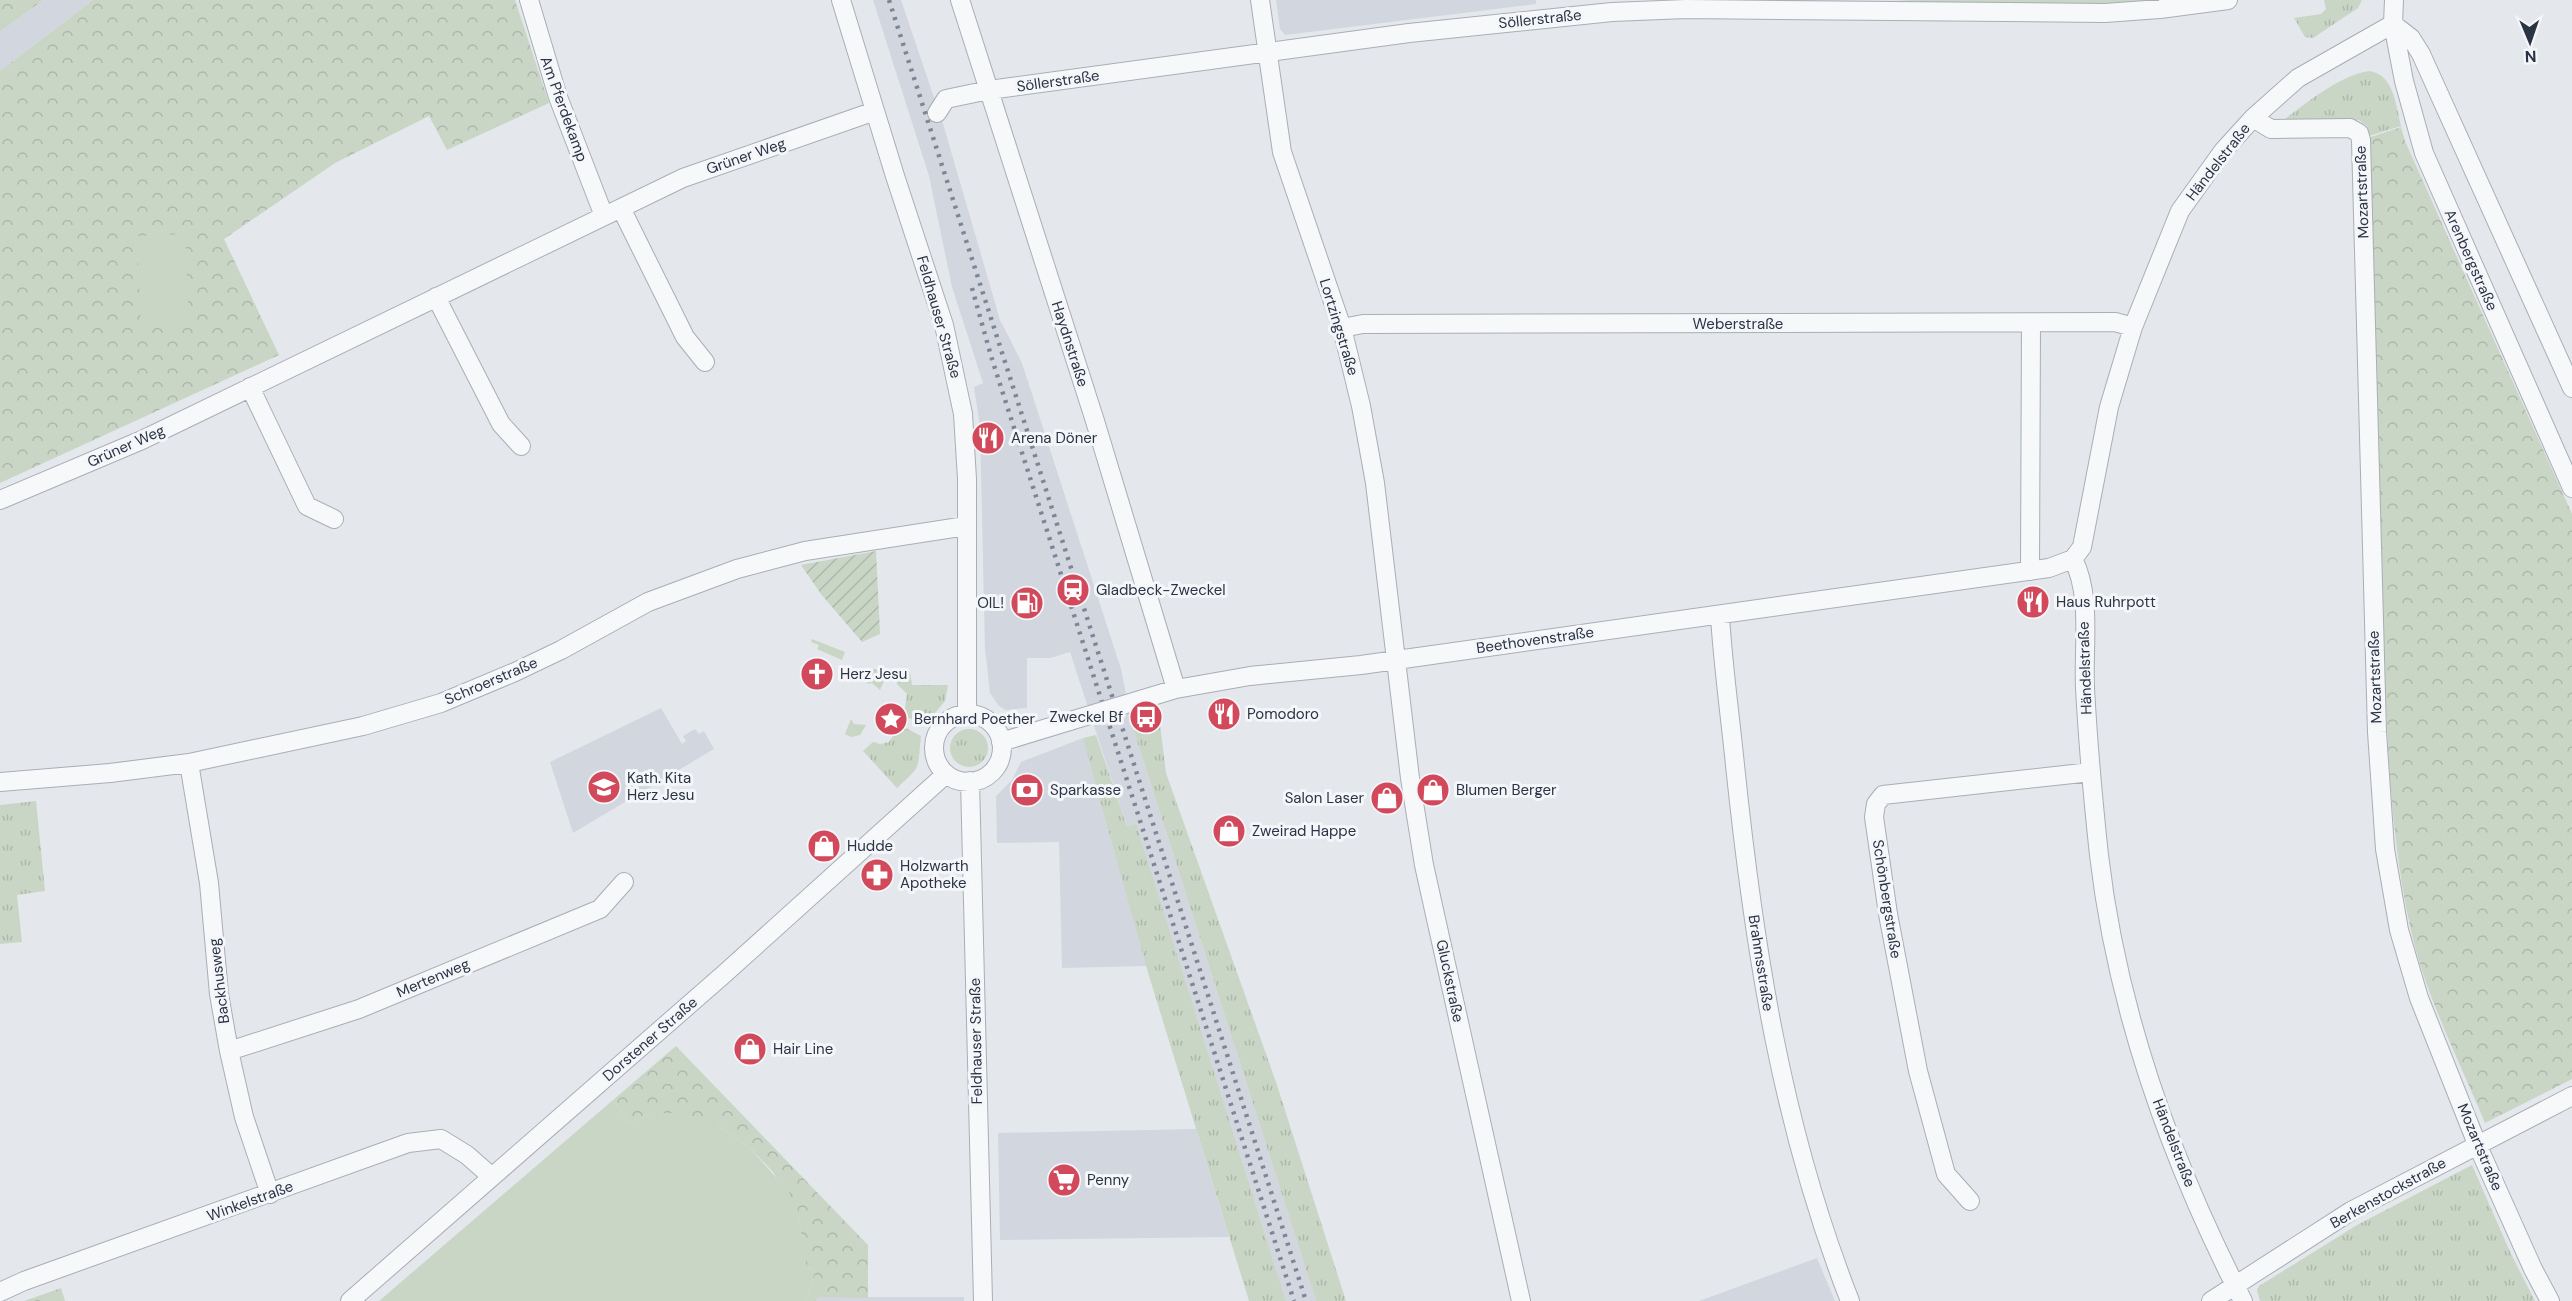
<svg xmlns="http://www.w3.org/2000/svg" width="2572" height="1301" viewBox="0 0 2572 1301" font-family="'DM Sans',sans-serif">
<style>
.built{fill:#d2d6de}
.grass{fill:url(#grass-tufts)}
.forest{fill:url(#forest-crowns)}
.garden{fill:url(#garden-furrows)}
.pitch{fill:#c9d6c5}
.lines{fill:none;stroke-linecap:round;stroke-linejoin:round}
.minor-casing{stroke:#a9aeb7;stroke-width:20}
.minor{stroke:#f7f8fa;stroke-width:18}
.rail{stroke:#7d8696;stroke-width:4.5;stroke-dasharray:3 6;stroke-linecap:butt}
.minor-bridge-casing{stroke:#a9aeb7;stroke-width:20;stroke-linecap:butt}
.minor-bridge{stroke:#f7f8fa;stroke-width:18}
.labels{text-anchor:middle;stroke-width:6;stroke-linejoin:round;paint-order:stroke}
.street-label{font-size:15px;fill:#2b3445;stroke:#f4f6f9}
.poi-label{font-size:15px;fill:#2b3445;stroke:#f4f6f9;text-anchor:start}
</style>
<defs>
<pattern id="grass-tufts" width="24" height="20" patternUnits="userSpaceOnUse" patternTransform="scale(1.5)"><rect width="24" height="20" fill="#c9d6c5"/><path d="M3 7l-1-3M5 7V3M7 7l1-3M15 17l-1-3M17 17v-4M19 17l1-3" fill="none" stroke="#adb8ab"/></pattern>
<pattern id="forest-crowns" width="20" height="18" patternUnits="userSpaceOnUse" patternTransform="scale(1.5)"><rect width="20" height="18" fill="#c9d6c5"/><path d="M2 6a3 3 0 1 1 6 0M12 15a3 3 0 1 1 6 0" fill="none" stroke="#adb8ab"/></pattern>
<pattern id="garden-furrows" width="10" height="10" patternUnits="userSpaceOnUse" patternTransform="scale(1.5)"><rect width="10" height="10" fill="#c9d6c5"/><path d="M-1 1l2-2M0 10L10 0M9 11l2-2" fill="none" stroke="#adb8ab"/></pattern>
</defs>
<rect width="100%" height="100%" fill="#e4e7ec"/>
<path class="built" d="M43,0H93L0,71V32Z
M873,0H901L944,127L1000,320L1022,363L1121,669L1132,725L1316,1301H1286L1136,825L1127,827L1070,652L1050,658H1027V708L1006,710L999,706L990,693L985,648L980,427L974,387L983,383L952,287L929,176Z
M1276,0H1536V4L1285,35L1280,29Z
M661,708L682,744L686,741L683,736L695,729L699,734L704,731L714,749L573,833L550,762Z
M1083,738L1089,756L1146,966L1062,968L1059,842L997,843L996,796L1012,780L1021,762Z
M1196,1129L1229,1237L1000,1240L998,1133Z
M1817,1258L1835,1301H1699Z
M819,1297H964V1301H815Z"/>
<path class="grass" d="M2324,0H2362L2358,8L2313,38L2305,37L2294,18L2321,14L2326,9Z
M2369,71C2394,74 2396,106 2401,126L2369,136L2367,126L2359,120L2281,122C2305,104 2340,75 2369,71Z
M812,639L845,652L842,660L817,649L819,645L811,642Z
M873,669L877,670L884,681L880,690L872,683L867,684Z
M903,671L910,672L912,685H948L945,701L925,725L904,716L907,694L897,684L896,678Z
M1159,716L1166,773L1276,1082L1346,1301H1316L1132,725Z
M851,719L854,724L866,725L860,735L851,737L845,734Z
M900,725L921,736C917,770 923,764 897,788L863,751L873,742L880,744L889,742Z
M950 748a19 19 0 1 1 38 0a19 19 0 1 1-38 0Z
M1096,735L1127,827L1136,824L1286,1301H1249L1146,966L1083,738Z
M36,801L45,891L17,895L22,942L0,944V805Z
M2472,1165L2511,1254L2535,1301H2260L2257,1290L2259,1286L2357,1225Z"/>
<path class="forest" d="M0,0H43L0,32Z
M93,0H515L549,103L447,150L429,116L335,163L224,239L279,355L0,483V71Z
M1895,0H2155C2069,8 1981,5 1895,0Z
M2401,127L2405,141L2572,514V1079L2485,1123C2459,1060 2424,993 2410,926C2389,830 2387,729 2383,631C2375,467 2373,303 2368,138Z
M676,1046L868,1245V1298L819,1297L815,1301H805L808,1298L815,1269L806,1268L799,1219L773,1172L749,1147L719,1126L652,1113L629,1122L613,1100Z
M61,1288L65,1301H24Z"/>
<path class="garden" d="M876,551L880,634L862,642L821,594L801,565Z"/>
<path class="pitch" d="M185,234L189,324L141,326L137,236Z
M613,1100L629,1122L652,1113H678L719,1126L749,1147L789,1192L799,1219L807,1268L815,1269L808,1298L805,1301H379Z"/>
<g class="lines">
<g class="minor-casing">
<path id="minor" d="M529,0L558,97L604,216
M841,0L895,176L944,325L963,414L967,479V714
M960,0L1095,421L1176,689
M1260,0L1282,152L1342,328L1361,406L1375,483L1410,778L1424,865L1521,1301
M2394,0L2393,24L2404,81L2424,153L2572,488
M2393,24L2411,38L2421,54L2572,388
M937,113L946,99L989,90L1409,33L1612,12L1686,9L2105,13L2160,9L2228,0
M2253,118L2271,129L2350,128L2359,133L2361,140L2377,732L2385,849L2399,930L2419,998L2477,1144L2533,1269L2550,1301
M621,208L685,337L705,362
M436,297L501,424L521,446
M1342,328L1363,324L2115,322L2133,327
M250,387L307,506L334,519
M0,500L142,440L683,178L875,111
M2073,559C2092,595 2083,648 2085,688C2088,744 2093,799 2099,855C2117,1010 2172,1163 2243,1301
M2073,559L2082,547L2109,407L2133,327L2180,211L2223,151L2253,118L2298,78L2393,24
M2030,571L2031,323
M1720,616C1723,666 1730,715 1735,765C1754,949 1782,1128 1850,1301
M1143,699L1176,689L1250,676L1361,665L2049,568L2073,559
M934 748a34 34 0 1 1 68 0a34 34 0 1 1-68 0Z
M1001,742L1070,721
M189,763L209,883L219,994L229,1051L244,1117L270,1194
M970,781L983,1301
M0,782L110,773L189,763L363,726L441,703L515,672L561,650L648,602L737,569L805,551L966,526
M229,1051L359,1009L600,909L624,882
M1970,1201L1946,1174L1918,1071L1888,914L1874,817L1876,804L1883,795L2091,772
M0,1292L24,1281L408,1143L441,1139L467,1155L492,1177
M350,1301L723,975L946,774
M2211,1301L2351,1211L2572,1096"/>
</g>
<use href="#minor" class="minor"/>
<path class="rail" d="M889,0L1306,1301
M972,288L991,356L1294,1301"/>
<g class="minor-bridge-casing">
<path id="minor-bridge" d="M1070,721L1143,699"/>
</g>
<use href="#minor-bridge" class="minor-bridge"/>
</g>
<defs>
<g id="restaurant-disc" transform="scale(1.725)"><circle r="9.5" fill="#d1495b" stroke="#f4f6f9"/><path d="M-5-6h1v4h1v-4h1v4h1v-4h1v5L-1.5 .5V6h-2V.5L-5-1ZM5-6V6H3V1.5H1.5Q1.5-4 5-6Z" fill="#fff"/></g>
<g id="station-disc" transform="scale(1.725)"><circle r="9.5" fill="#d1495b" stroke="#f4f6f9"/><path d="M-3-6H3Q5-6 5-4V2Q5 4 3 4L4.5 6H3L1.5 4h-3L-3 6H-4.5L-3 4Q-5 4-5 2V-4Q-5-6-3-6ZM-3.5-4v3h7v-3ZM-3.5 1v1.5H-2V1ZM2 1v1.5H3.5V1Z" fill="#fff"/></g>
<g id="fuel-disc" transform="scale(1.725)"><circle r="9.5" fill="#d1495b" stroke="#f4f6f9"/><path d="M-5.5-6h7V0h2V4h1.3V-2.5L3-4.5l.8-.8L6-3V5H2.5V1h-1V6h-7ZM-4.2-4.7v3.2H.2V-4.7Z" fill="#fff"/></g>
<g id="church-disc" transform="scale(1.725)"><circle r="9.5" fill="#d1495b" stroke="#f4f6f9"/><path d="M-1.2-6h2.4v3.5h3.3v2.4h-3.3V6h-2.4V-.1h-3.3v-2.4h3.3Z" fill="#fff"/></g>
<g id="bus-disc" transform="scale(1.725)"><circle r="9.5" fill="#d1495b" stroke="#f4f6f9"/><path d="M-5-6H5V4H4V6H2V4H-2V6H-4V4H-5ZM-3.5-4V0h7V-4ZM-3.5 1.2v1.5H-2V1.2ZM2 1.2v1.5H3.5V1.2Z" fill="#fff"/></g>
<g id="sight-disc" transform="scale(1.725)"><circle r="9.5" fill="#d1495b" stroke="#f4f6f9"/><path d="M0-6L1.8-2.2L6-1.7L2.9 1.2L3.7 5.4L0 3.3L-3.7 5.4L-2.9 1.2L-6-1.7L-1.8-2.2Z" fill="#fff"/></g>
<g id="school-disc" transform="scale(1.725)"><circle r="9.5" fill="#d1495b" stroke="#f4f6f9"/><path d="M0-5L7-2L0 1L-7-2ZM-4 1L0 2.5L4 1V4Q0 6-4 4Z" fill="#fff"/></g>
<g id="bank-disc" transform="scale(1.725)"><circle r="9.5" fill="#d1495b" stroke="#f4f6f9"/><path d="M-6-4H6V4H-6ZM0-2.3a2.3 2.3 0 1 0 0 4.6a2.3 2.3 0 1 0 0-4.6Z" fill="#fff"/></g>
<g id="shop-disc" transform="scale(1.725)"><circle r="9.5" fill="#d1495b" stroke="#f4f6f9"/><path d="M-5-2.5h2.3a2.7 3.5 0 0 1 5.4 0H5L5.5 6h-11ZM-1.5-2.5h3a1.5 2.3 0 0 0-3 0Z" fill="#fff"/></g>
<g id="pharmacy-disc" transform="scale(1.725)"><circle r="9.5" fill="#d1495b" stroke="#f4f6f9"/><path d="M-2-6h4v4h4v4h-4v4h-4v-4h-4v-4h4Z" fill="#fff"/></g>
<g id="supermarket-disc" transform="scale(1.725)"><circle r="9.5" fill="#d1495b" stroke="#f4f6f9"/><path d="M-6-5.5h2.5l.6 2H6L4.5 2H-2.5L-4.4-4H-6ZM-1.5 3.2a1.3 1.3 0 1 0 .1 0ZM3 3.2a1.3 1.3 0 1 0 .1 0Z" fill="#fff"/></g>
</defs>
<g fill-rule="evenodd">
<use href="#restaurant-disc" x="988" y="438"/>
<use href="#station-disc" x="1073" y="590"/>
<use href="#restaurant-disc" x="2033" y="602"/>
<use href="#fuel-disc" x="1027" y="603"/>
<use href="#church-disc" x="817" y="674"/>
<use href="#restaurant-disc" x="1224" y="714"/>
<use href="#bus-disc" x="1146" y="717"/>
<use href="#sight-disc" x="891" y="719"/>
<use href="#school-disc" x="604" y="787"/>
<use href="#bank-disc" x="1027" y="790"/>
<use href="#shop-disc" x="1433" y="790"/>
<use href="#shop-disc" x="1387" y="798"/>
<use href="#shop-disc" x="1229" y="831"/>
<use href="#shop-disc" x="824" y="846"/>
<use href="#pharmacy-disc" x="877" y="875"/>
<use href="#shop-disc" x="750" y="1049"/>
<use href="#supermarket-disc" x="1064" y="1180"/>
</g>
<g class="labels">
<g class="street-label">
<text transform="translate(1540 19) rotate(-6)" y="5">Söllerstraße</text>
<text transform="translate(1058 81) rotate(-8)" y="5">Söllerstraße</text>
<text transform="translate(564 109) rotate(70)" y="5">Am Pferdekamp</text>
<text transform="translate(746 156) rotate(-19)" y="5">Grüner Weg</text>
<text transform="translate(2218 162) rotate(-52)" y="5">Händelstraße</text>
<text transform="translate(2362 192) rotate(-92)" y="5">Mozartstraße</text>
<text transform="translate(2471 260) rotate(66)" y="5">Arenbergstraße</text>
<text transform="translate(939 317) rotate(74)" y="5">Feldhauser Straße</text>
<text x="1738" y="329">Weberstraße</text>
<text transform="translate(1339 327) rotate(73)" y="5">Lortzingstraße</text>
<text transform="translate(1070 344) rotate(72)" y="5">Haydnstraße</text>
<text transform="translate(126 446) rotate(-24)" y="5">Grüner Weg</text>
<text transform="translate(1535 640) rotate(-8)" y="5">Beethovenstraße</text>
<text transform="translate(2085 668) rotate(-92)" y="5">Händelstraße</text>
<text transform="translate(2375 677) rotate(-92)" y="5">Mozartstraße</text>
<text transform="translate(491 681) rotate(-23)" y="5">Schroerstraße</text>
<text transform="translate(1887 899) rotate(81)" y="5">Schönbergstraße</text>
<text transform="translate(1761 963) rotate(81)" y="5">Brahmsstraße</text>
<text transform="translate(433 978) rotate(-23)" y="5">Mertenweg</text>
<text transform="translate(219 981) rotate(-97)" y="5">Backhusweg</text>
<text transform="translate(1450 981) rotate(78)" y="5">Gluckstraße</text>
<text transform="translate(650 1039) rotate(-41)" y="5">Dorstener Straße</text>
<text transform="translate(976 1041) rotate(-91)" y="5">Feldhauser Straße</text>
<text transform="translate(2174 1143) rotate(69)" y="5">Händelstraße</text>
<text transform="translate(2480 1147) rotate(67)" y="5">Mozartstraße</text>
<text transform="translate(2388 1193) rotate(-29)" y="5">Berkenstockstraße</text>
<text transform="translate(250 1201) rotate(-20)" y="5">Winkelstraße</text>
</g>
<g class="poi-label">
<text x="1011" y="443">Arena Döner</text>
<text x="1096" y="595">Gladbeck-Zweckel</text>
<text x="2056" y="607">Haus Ruhrpott</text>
<text x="1004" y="608" text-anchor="end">OIL!</text>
<text x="840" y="679">Herz Jesu</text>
<text x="1247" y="719">Pomodoro</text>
<text x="1123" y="722" text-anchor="end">Zweckel Bf</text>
<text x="914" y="724">Bernhard Poether</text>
<text x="627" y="783">Kath. Kita<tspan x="627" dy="17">Herz Jesu</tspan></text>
<text x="1050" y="795">Sparkasse</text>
<text x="1456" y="795">Blumen Berger</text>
<text x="1364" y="803" text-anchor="end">Salon Laser</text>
<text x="1252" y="836">Zweirad Happe</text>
<text x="847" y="851">Hudde</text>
<text x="900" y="871">Holzwarth<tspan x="900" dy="17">Apotheke</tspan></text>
<text x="773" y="1054">Hair Line</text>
<text x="1087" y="1185">Penny</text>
</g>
</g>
<g transform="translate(2530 42) rotate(178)" stroke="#f4f6f9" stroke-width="4.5" paint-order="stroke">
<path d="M0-4.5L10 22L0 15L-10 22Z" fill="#2b3445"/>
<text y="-9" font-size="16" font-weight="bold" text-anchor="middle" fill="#2b3445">N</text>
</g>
</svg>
